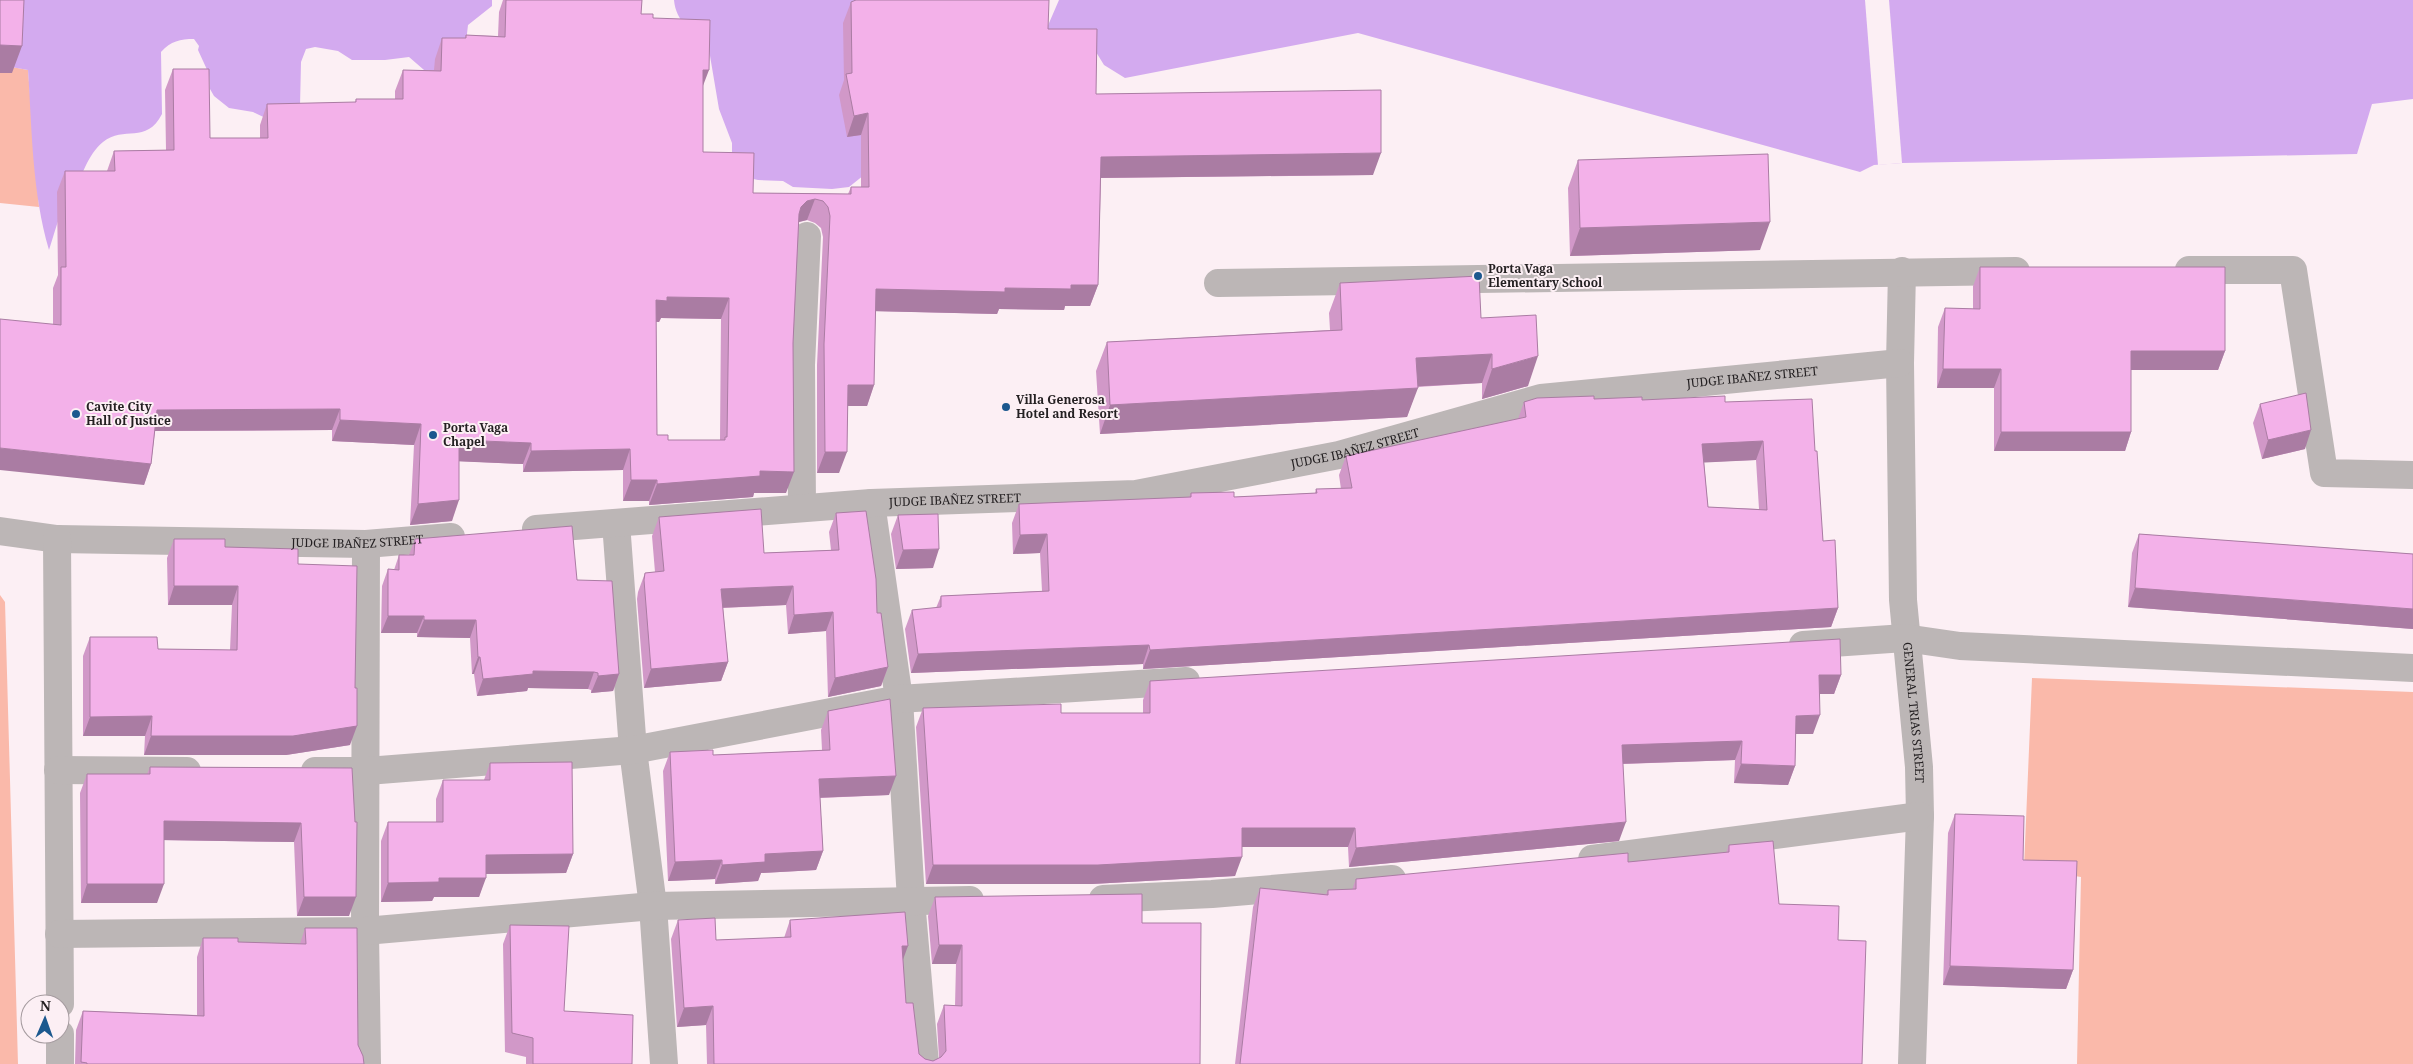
<svg xmlns="http://www.w3.org/2000/svg" width="2413" height="1064" viewBox="0 0 2413 1064" font-family="'Noto Serif',serif">
<style>
.green{fill:#fab9aa}
.water{fill:#d3aaef}
.pier{fill:#fceff4}
.lines{fill:none;stroke-linecap:round;stroke-linejoin:round}
.minor{stroke:#bcb6b6;stroke-width:28}
.wall{fill:#d198c8;fill-rule:evenodd}
.shaded-wall{fill:#aa7ca3}
.building{fill:#f3b1e9;stroke:#aa7ca3;fill-rule:evenodd}
.poi-dot{fill:#1b588e;stroke:#fceff4;stroke-width:2}
.labels{text-anchor:middle;stroke-width:4;stroke-linejoin:round;paint-order:stroke}
.poi-label{font-size:12px;font-weight:bold;fill:#242022;stroke:#fceff4;text-anchor:start}
.street-label{font-size:12px;fill:#242022;stroke:#fceff4}
</style>
<rect width="100%" height="100%" fill="#fceff4"/>
<path class="green" d="M12,67L28,70L39,207L0,203V73H12Z
M0,595L5,602L18,1064H0Z
M2032,678L2413,692V1064H2077L2081,877L2024,868Z"/>
<path class="water" d="M0,0H492V6L468,25L464,59L431,76L409,57L385,60H352L338,51L315,47L306,49L301,62L300,106L276,123L253,112L229,108L214,96L210,89L209,74L198,50L199,46L194,39C180,39 171,41 161,52L162,114C146,145 124,125 103,142C87,155 82,177 73,194C70,201 64,207 61,214C56,225 53,238 49,250C32,192 32,130 28,70L0,65Z
M674,0H870L864,175L849,187L832,189L793,187L783,181L758,180L740,176L732,165V143L719,109L708,44C691,31 676,22 674,0Z
M1059,0H2413V99L2372,104L2357,154L1902,163L1874,165L1860,172L1358,33L1125,78L1104,65L1088,39L1046,30Z"/>
<path class="pier" d="M1865,0H1889L1902,163L1878,165Z"/>
<g class="lines">
<g class="minor">
<path d="M2189,270H2293L2324,473L2413,475"/>
<path id="s1" d="M1902,271L1900,363L1903,600L1919,767L1920,816L1912,1064"/>
<path d="M1218,283L2016,271"/>
<path d="M871,503L899,699L911,900L925,1064"/>
<path d="M802,508L801,365L807,236"/>
<path d="M616,523L633,750L653,906L664,1064"/>
<path id="s2" d="M536,529L871,503L1136,494L1339,455L1541,398L1900,363"/>
<path id="s3" d="M0,531L57,539L366,544L451,537"/>
<path d="M57,539L60,1004"/>
<path d="M366,544L365,931L367,1064"/>
<path d="M1803,645L1905,638L1960,646L2413,668"/>
<path d="M58,770L187,771"/>
<path d="M315,771H367L633,750L899,699L1186,681"/>
<path d="M1592,859L1920,816"/>
<path d="M1103,899L1212,894L1392,879"/>
<path d="M59,934L365,931L653,906L970,900"/>
<path d="M60,1034V1064"/>
</g>
</g>
<path class="wall" d="M503,0H642L641,14L653,18L703,86V152L753,193L848,194L851,187H861V135L847,137L839,95L844,80L843,23L851,2L1048,29L1096,94L1373,175L1101,178L1098,285L1090,306H1065L1064,310L999,309L997,314L875,311L874,385L867,406H848L839,473H817V365L823,237L821,228L815,223L807,220L799,222V223L786,493H754L753,497L649,505V501H623V470L523,472V464L459,461L452,521L410,525L414,445L332,441V430L155,431L151,464L144,485L53,325V288L58,275L57,192L65,171H107L114,151L166,150L165,90L173,69L210,138H260V125L267,104L355,103L356,99H395V91L403,70H434L435,59L442,38H465L466,35L498,36L499,12ZM661,318L721,319L720,440H668L657,435L656,322H659Z
M1578,160L1760,250L1570,256L1568,188Z
M1980,267L2225,351L2218,370H2131V432L2125,451H1994V388H1937L1938,327L1945,308L1973,309V286Z
M1340,283L1481,318L1528,386L1482,399V383L1417,387L1407,417L1100,434L1096,371L1107,342L1330,330L1329,313Z
M1594,399L1725,402L1815,451L1823,541L1838,608L1831,627L1143,669V664L911,673L905,629L912,610L936,608L941,596L1042,591L1040,553L1013,554L1012,523L1019,504L1189,497L1191,493L1234,497L1315,493L1316,489H1341L1339,475L1346,456L1518,419L1524,402ZM1756,460L1759,509L1708,507L1704,462Z
M2260,404L2305,449L2262,459L2253,423Z
M836,513L877,613L888,667L881,686L828,697L826,631L788,634L786,605L723,608L728,662L721,681L644,688L637,599L638,592L645,573L655,572L652,536L659,517L764,553L831,550L829,532Z
M898,515L933,568L896,569L891,534Z
M2139,534L2413,554V629L2128,607L2132,553Z
M174,539L225,547L298,564L350,745L286,755H144L145,736H83V656L90,637L158,649L230,650L232,605H168L167,558Z
M415,539L577,580L619,674L613,691L591,693V690L588,689L528,688L527,691L477,696L474,674H472L470,638L417,637V633H381L382,586L388,569L394,570L399,555H409Z
M1841,675L1834,694H1819L1813,734H1796L1795,766L1788,785L1734,783L1735,760L1623,764L1619,841L1349,867L1348,847H1242L1235,876L1092,884H926L916,727L923,708L1061,713H1143V700L1150,681Z
M828,711L889,795L820,798L823,851L816,870L761,873L758,881L715,884V879L668,881L663,771L670,752L713,755L822,750L821,730Z
M490,763L573,854L566,873L486,874L479,897H434L432,901L381,902V841L388,822H436V799L443,780H484Z
M150,767L352,768L349,916H297L294,842L164,840L157,903H81L80,793L87,774H147Z
M1955,814L2023,860L2073,970L2066,989L1943,985L1948,833Z
M1729,845L1779,904L1838,940L1862,1064H1235L1253,907L1260,888L1326,894L1328,890H1352L1356,879L1628,862L1726,853Z
M935,897L1142,923L1200,1064H707L706,1025L677,1027L671,939L678,920L716,940L784,938L790,920L903,959L906,1003L919,1054L925,1059L933,1061L939,1058L937,1024L944,1005L955,1006L956,964H932L928,916Z
M510,925L564,1011L632,1064H526V1057L505,1052L503,944Z
M305,928L358,1045L364,1064H75L76,1030L83,1011L197,1015V957L203,938L238,942L300,944Z"/>
<path class="shaded-wall" d="M0,45L22,46L12,73H0Z
M703,70H709L701,91Z
M868,113L861,135L847,137L854,116Z
M1381,153L1373,175L1094,178L1101,157Z
M815,199L807,220L799,222L794,228L801,207L807,201Z
M1770,222L1760,250L1570,256L1580,228Z
M1071,285H1098L1090,306H1065L1064,310L999,309L997,314L868,311L876,289L1005,288Z
M667,297L729,298L721,319L661,318L659,322L648,321L656,300Z
M2131,351H2225L2218,370H2124Z
M1492,354L1482,383L1405,387L1416,358Z
M1538,356L1528,386L1482,399L1492,369Z
M1943,369H2001L1994,388H1937Z
M848,385H874L867,406H840Z
M1418,388L1407,417L1100,434L1110,405Z
M340,409L332,430L150,431L157,410Z
M340,420L421,424L414,445L332,441Z
M2311,430L2305,449L2262,459L2268,440Z
M2001,432H2131L2125,451H1994Z
M459,440L531,443L523,464L451,461Z
M1763,441L1756,460L1695,463L1702,444Z
M0,448L151,464L144,485L0,470Z
M630,449L623,470L523,472L531,451Z
M825,452H847L839,473H817Z
M760,471L794,472L786,493H754L753,497L649,505L657,484Z
M631,480H657L649,501H623Z
M459,500L452,521L410,525L418,504Z
M1047,534L1040,553L1013,554L1020,535Z
M939,549L933,568L896,569L903,550Z
M174,586H238L232,605H168Z
M793,586L786,605L714,608L721,589Z
M2135,588L2413,609V629L2128,607Z
M1838,608L1831,627L1143,669L1150,650Z
M833,612L826,631L788,634L794,615Z
M388,616H424L417,633H381Z
M424,620H476L470,638L417,637Z
M1149,645L1143,664L911,673L918,654Z
M478,657H480L474,674H472Z
M728,662L721,681L644,688L651,669Z
M888,667L881,686L828,697L835,678Z
M533,671L594,672L588,689L528,688L527,691L477,696L483,679Z
M619,674L613,691L591,693L598,676Z
M1819,675H1841L1834,694H1812Z
M1820,715L1813,734H1790L1796,716Z
M152,716L145,736H83L90,717Z
M357,726L350,745L286,755H144L151,736Z
M1742,741L1735,760L1616,764L1622,745Z
M1741,764L1795,766L1788,785L1734,783Z
M896,776L889,795L812,798L819,779Z
M164,821L301,823L294,842L157,840Z
M1626,822L1619,841L1349,867L1356,848Z
M1242,828H1355L1348,847H1235Z
M823,851L816,870L761,873L758,881L715,884L722,865L765,854Z
M573,854L566,873L479,874L486,855Z
M1242,857L1235,876L1092,884H926L933,865Z
M722,860L715,879L668,881L675,862Z
M439,878H486L479,897H434L432,901L381,902L388,883Z
M87,884H164L157,903H81Z
M304,897H356L349,916H297Z
M939,945H962L956,964H932Z
M902,946H908L901,965Z
M1950,966L2073,970L2066,989L1943,985Z
M713,1006L706,1025L677,1027L684,1008Z"/>
<path class="building" d="M0,0H24L22,46L0,45Z
M506,0H642L641,14H653V18L710,20L709,70H703V152L754,153L753,193L851,194V187H869L868,113L854,116L846,74L852,73L851,2L856,0H1049L1048,29H1097L1096,94L1381,90V153L1101,157L1098,285H1071V289L1005,288V292L876,289L874,385H848L847,452H825L824,344L830,216L828,207L823,201L815,199L807,201L801,207L799,214L793,343L794,472L760,471V476L657,484V480H631L630,449L531,451V443L459,440V500L418,504L421,424L340,420V409L157,410L151,464L0,448V319L61,325V267H66L65,171H115L114,151L174,150L173,69H209L210,138H268L267,104L356,102V99H403V70L441,71L442,38H466V35L505,37ZM667,297L729,298L727,437H725V440H668V435H657L656,300L667,301Z
M1768,154L1770,222L1580,228L1578,160Z
M1980,267H2225V351H2131V432H2001V369H1943L1945,308L1980,309Z
M1479,276L1481,318L1536,315L1538,356L1492,369V354L1416,358L1418,388L1110,405L1107,342L1342,330L1340,283Z
M2306,393L2311,430L2268,440L2260,404Z
M1594,396V399L1642,397V400L1725,396V402L1812,399L1815,451H1817L1823,541L1835,540L1838,608L1150,650L1149,645L918,654L912,610L941,607V596L1049,591L1047,534L1020,535L1019,504L1191,497V493L1234,492V497L1317,493L1316,489L1352,488L1346,456L1526,417L1524,402L1537,398ZM1763,441L1767,510L1708,507L1702,444Z
M761,509L764,553L839,550L836,513L866,511L876,579L877,613H881L888,667L835,678L833,612L794,615L793,586L721,589L728,662L651,669L644,580L645,573L664,571L659,517Z
M938,514L939,549L903,550L898,515Z
M572,526L577,580L612,581L619,674L598,676V673L594,672L533,671V674L483,679L480,657H478L476,620H424V616H388V569L399,570V555H414L415,539Z
M2139,534L2413,554V609L2135,588Z
M174,539H225V547L298,549V564L357,566L355,688H357V726L293,736H151L152,716L90,717V637H157L158,649L237,650L238,586H174Z
M1840,639L1841,675H1819L1820,715L1796,716L1795,766L1741,764L1742,741L1622,745L1626,822L1356,848L1355,828H1242V857L1098,865H933L923,708L1061,704V713H1150V681Z
M890,699L896,776L819,779L823,851L765,854V862L722,865V860L675,862L670,752L713,750V755L830,750L828,711Z
M572,762L573,854L486,855V878H439V882L388,883V822H443V780H490V763Z
M150,767L352,768L355,822H357L356,897H304L301,823L164,821V884H87V774H150Z
M1955,814L2024,816L2023,860L2077,861L2073,970L1950,966Z
M1773,841L1779,904L1839,906L1838,940L1866,941L1862,1064H1240L1260,888L1328,895V890L1356,889V879L1628,853V862L1729,852V845Z
M1142,894V923H1201L1200,1064H714L713,1006L684,1008L678,920L715,918L716,940L791,937L790,920L905,912L908,946H902L906,1003H913L919,1054L925,1059L933,1061L941,1057L946,1051L944,1005L962,1006V945H939L935,897Z
M510,925L569,926L564,1011L633,1015L632,1064H533V1038L512,1033Z
M305,928H357L358,1045L363,1056L364,1064H87V1063L81,1062L83,1011L204,1016L203,938H238V942L306,944Z"/>
<g class="poi-dot">
<circle cx="1478" cy="276" r="5"/>
<circle cx="1006" cy="407" r="5"/>
<circle cx="76" cy="414" r="5"/>
<circle cx="433" cy="435" r="5"/>
</g>
<g class="labels">
<g class="poi-label">
<text x="1488" y="273">Porta Vaga<tspan x="1488" dy="14">Elementary School</tspan></text>
<text x="1016" y="404">Villa Generosa<tspan x="1016" dy="14">Hotel and Resort</tspan></text>
<text x="86" y="411">Cavite City<tspan x="86" dy="14">Hall of Justice</tspan></text>
<text x="443" y="432">Porta Vaga<tspan x="443" dy="14">Chapel</tspan></text>
</g>
<g class="street-label">
<text dy="4" stroke="none"><textPath href="#s2" startOffset="1230">JUDGE IBAÑEZ STREET</textPath></text>
<text dy="4" stroke="none"><textPath href="#s2" startOffset="825">JUDGE IBAÑEZ STREET</textPath></text>
<text dy="4" stroke="none"><textPath href="#s2" startOffset="420">JUDGE IBAÑEZ STREET</textPath></text>
<text dy="4" stroke="none"><textPath href="#s3" startOffset="358">JUDGE IBAÑEZ STREET</textPath></text>
<text dy="4" stroke="none"><textPath href="#s1" startOffset="442">GENERAL TRIAS STREET</textPath></text>
</g>
</g>
<g transform="translate(45 1019) rotate(2)"><circle r="24" fill="#fceff4" stroke="#a69ca0"/>
<path d="M0-4L9 19L0 12L-9 19Z" fill="#1b588e"/>
<text y="-8" font-size="14" font-weight="bold" text-anchor="middle" fill="#242022">N</text>
</g>
</svg>
